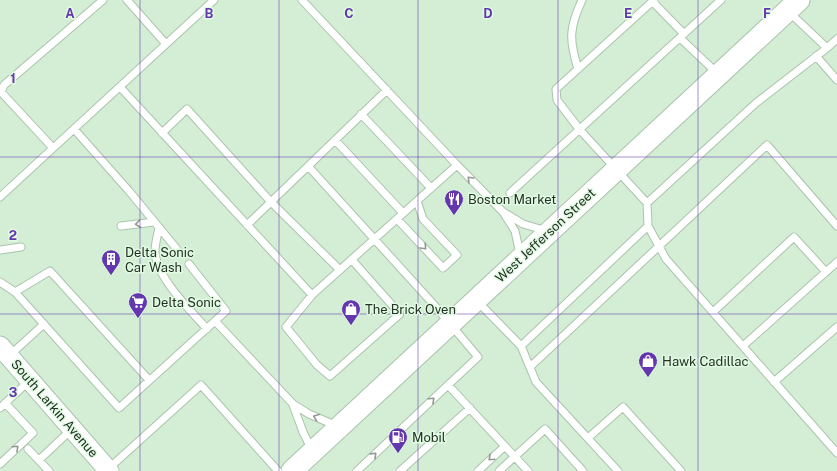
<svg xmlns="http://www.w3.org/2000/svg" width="837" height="471" viewBox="0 0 837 471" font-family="'Public Sans',sans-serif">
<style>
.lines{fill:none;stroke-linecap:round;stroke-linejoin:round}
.service-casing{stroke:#aac4ac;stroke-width:9}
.secondary-casing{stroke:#aac4ac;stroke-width:21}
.primary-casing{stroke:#aac4ac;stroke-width:23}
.service{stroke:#fff;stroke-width:7}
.secondary{stroke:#fff;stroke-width:19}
.primary{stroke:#fff;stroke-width:21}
.oneway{stroke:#929892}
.grid{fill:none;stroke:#6537ae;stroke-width:1;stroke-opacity:0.55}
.labels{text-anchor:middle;stroke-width:3;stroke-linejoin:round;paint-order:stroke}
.poi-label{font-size:13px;fill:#253026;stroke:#e0fbe2;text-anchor:start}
.street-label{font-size:13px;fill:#253026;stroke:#e0fbe2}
.grid-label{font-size:13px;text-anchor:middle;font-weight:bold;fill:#6537ae;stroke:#e0fbe2;stroke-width:3;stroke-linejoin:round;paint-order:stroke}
</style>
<rect width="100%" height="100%" fill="#d3eed5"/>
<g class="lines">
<g class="service-casing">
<path id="service" d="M127,0L166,44
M302,0L457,165L312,295L286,327L317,365L330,376L400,314L352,260
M654,0L556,89L557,100L580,130L647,203L756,103L827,48
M653,2L684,34
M789,12L827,48L837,39
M680,38L717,73
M816,56L837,80
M578,69C569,40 569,28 582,0
M120,87L312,295
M361,114L431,188
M74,129L129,191L176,248
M162,133L187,109L271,202L340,270
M335,140L403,213
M53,148L1,92L4,85L103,0
M457,165L503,212L515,231L520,254
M308,166L436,307L478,357L448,385L528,471
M510,193L721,0
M0,197L214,0
M505,213L523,224L547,231
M397,219L443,268L457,255L423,219L417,201
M247,225L387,90
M121,226L154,222
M648,226L666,259L837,453
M159,228C157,236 155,244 155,252C156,277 191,311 207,329
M0,250L21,247
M189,264L226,311L215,321
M0,282L15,292L119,408L215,321L293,404L309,414L337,426
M15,292L50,271L149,380
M478,302L521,346L648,226L647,203
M713,312L794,237L826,272
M521,346L536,382L618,471
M743,346L837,262
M10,355L44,324
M530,367L767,145L837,226
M774,382L837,327
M293,405L303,432L312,450
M0,408L30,380
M588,438L623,407L681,471
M28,449L49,471
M39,460L72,429
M0,464L33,433L5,403
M108,469L201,385L278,471
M357,471L448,385
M400,471L470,408
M478,471L505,446
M499,471L545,429L583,471"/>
</g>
<g class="secondary-casing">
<path id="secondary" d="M0,346L109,471"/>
</g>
<g class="primary-casing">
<path id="primary" d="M292,471L799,0"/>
</g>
<use href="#service" class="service"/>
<use href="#secondary" class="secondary"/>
<use href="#primary" class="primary"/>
</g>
<defs><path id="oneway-chevron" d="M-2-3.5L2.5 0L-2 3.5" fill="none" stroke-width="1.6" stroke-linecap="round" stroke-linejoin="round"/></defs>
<g class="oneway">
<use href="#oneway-chevron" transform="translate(470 179) rotate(-134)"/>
<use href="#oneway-chevron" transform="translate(138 224) rotate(172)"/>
<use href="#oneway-chevron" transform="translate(424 247) rotate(47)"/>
<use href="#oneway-chevron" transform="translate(432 400) rotate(-43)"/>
<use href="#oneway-chevron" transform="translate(316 417) rotate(-159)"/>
<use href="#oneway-chevron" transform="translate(16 448) rotate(-43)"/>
<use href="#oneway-chevron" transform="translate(374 455) rotate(-44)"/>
<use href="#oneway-chevron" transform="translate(491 458) rotate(137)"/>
</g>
<path class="grid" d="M140,0V471M279,0V471M418,0V471M558,0V471M698,0V471M0,157H837M0,314H837"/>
<defs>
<g id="restaurant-pin" transform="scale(1)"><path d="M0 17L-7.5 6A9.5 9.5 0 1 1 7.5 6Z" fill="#6537ae" stroke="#e0fbe2"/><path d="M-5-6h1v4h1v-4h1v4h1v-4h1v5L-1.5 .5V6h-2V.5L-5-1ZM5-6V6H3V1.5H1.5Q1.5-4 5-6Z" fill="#fff"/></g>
<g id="building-pin" transform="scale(1)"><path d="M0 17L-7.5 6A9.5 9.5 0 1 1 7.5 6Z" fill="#6537ae" stroke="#e0fbe2"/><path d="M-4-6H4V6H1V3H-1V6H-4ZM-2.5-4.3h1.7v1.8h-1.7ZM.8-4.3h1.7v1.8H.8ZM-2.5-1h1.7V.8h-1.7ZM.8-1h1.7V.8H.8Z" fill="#fff"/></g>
<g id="supermarket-pin" transform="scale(1)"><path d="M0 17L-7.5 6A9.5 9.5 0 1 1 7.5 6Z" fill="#6537ae" stroke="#e0fbe2"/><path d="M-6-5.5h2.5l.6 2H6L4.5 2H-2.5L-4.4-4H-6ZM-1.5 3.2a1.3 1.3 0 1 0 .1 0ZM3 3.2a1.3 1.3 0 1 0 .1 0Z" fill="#fff"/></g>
<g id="shop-pin" transform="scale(1)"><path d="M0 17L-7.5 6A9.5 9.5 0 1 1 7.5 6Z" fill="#6537ae" stroke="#e0fbe2"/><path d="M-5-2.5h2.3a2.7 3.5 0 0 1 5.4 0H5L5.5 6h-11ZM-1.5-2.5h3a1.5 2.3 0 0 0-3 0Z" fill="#fff"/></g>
<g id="fuel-pin" transform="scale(1)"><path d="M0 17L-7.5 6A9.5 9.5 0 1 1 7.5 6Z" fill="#6537ae" stroke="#e0fbe2"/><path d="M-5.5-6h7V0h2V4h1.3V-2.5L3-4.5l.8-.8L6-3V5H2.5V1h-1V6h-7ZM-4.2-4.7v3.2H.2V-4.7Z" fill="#fff"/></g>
</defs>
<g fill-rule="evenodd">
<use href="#restaurant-pin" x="454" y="199"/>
<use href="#building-pin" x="111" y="259"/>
<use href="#supermarket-pin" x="138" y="302"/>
<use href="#shop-pin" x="351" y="309"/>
<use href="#shop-pin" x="648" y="361"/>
<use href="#fuel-pin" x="398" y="437"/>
</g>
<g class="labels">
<g class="poi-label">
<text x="468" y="204">Boston Market</text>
<text x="125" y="257">Delta Sonic<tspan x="125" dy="15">Car Wash</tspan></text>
<text x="152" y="307">Delta Sonic</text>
<text x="365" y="314">The Brick Oven</text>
<text x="662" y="366">Hawk Cadillac</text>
<text x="412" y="442">Mobil</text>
</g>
<g class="street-label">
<text transform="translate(545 235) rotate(-43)" y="5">West Jefferson Street</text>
<text transform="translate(55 408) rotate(49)" y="5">South Larkin Avenue</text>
</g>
</g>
<g class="grid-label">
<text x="70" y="18">A</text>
<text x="209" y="18">B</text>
<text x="349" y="18">C</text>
<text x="488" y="18">D</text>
<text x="628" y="18">E</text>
<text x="767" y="18">F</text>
<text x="13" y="83">1</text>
<text x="13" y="240">2</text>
<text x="13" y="397">3</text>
</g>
</svg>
